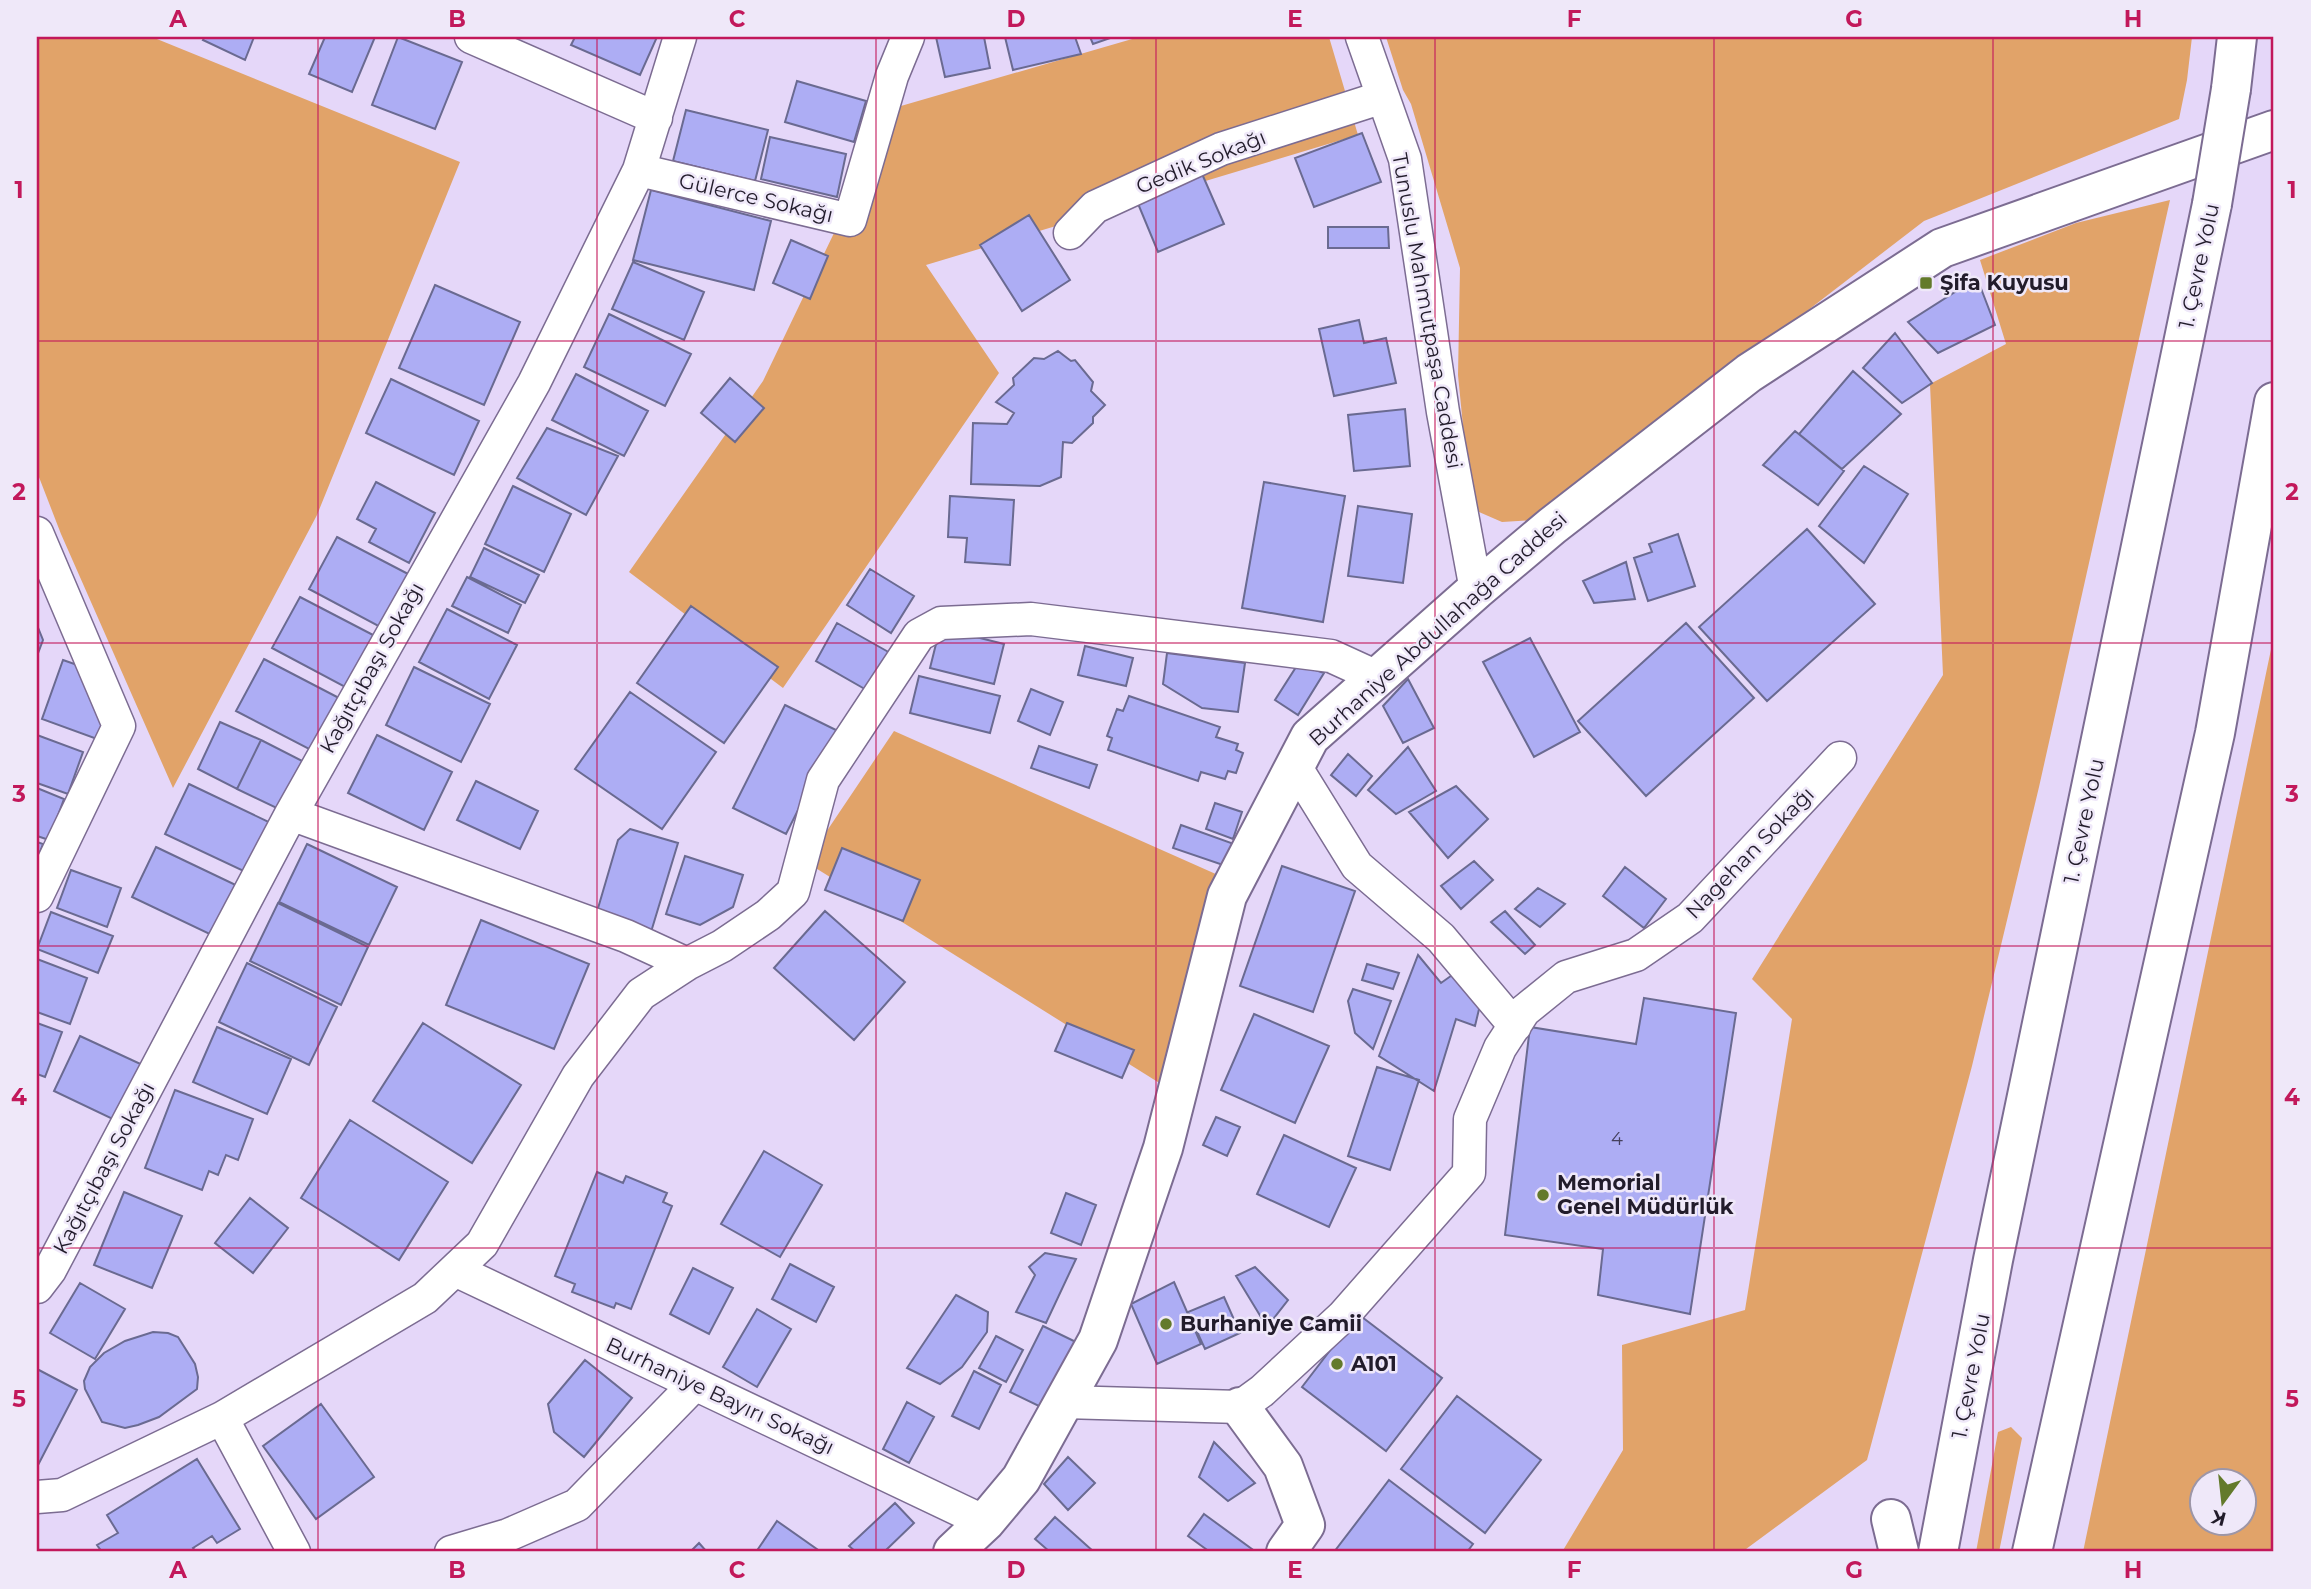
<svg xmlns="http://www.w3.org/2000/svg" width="2311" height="1589" viewBox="0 0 2311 1589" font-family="Montserrat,sans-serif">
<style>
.green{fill:#e1a369;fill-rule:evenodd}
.building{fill:#adadf4;stroke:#6a6a91;stroke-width:2}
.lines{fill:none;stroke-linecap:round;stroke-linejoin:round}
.street-casing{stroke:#7c6c92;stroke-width:35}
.secondary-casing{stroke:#7c6c92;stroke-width:42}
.highway-casing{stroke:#7c6c92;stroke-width:42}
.street{stroke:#fff;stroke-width:32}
.secondary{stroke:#fff;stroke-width:38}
.highway{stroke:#fff;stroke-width:38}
.highway-bridge-casing{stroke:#7c6c92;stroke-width:42;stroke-linecap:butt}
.highway-bridge{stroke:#fff;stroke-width:38}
.grid{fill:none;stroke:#c2185b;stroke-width:2;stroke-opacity:0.55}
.poi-dot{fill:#637a2b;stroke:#efe8f9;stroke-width:2.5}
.labels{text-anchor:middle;stroke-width:5;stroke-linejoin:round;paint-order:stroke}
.number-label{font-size:18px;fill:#45405d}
.street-label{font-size:21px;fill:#221c2b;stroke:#efe8f9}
.poi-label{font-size:21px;font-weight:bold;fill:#221c2b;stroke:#efe8f9;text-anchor:start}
.neatline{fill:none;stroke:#c2185b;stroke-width:2.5}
.grid-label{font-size:23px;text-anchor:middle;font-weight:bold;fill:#c2185b}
</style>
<rect width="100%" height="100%" fill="#e5d7f9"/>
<path class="green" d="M37,37H152L460,162L317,515L173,788L61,534L37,472Z
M1139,37H1329L1358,135L926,265L999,373L783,688L629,572L763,381L894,108Z
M1386,37H2192L2187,80L2179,119L1924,221L1535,520L1502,522L1479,512L1470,497L1458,375L1460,268L1411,104L1403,90Z
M2170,200L2039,787L1972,1066L1867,1460L1742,1552H1562L1623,1450L1622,1345L1745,1310L1792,1019L1752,979L1943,675L1930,384L2006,344L1980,260L2076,223Z
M2274,635V1552H2083ZM2244,1480V1522H2202V1480Z
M894,731L1218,875L1161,1084L806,862Z
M2011,1427L2022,1438L1999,1552H1976L1998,1432Z"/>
<path class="building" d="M205,37H254L245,60L203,40Z
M325,37H375L352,92L309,74Z
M398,37L462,62L435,129L372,105Z
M575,37H657L640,75L571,45Z
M936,37H984L990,68L945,77Z
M1005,37H1075L1081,54L1013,70Z
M1090,37H1113L1093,44Z
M797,81L866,101L854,142L785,122Z
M686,110L768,130L755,181L673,161Z
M1362,133L1381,182L1314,207L1295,158Z
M770,137L846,154L837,197L761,179Z
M1199,167L1224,224L1158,252L1134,194Z
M651,190L771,221L754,290L633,260Z
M1029,215L1070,280L1022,311L980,245Z
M1328,227H1388L1389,248H1328Z
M791,240L828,256L810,299L773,283Z
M633,262L704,292L684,340L612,309Z
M1977,278L1995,325L1938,353L1908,322Z
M435,285L520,322L484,405L399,368Z
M609,314L691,354L665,406L584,367Z
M1359,320L1364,343L1386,338L1396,383L1334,396L1319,329Z
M1895,333L1932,383L1902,403L1863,368Z
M1058,351L1071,361L1075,360L1093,382L1091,391L1105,405L1093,417V423L1072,443L1063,442L1061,477L1040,486L971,484L973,423L1007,424L1014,413L996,402L1014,385L1013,378L1034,358L1044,359Z
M1853,371L1901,414L1842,469L1799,434Z
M576,374L648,411L624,456L552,420Z
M730,378L764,408L735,442L701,413Z
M391,379L479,421L454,475L366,433Z
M1405,409L1410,466L1354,471L1348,415Z
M547,428L618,456L586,515L517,478Z
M1795,431L1844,471L1818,505L1763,465Z
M1864,466L1908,494L1864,563L1819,526Z
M376,482L435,513L409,563L369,542L376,529L357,519Z
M1264,482L1345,496L1323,622L1242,608Z
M513,486L571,514L544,572L485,544Z
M950,496L1014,500L1010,565L965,562L967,538L948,537Z
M1358,506L1412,514L1403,583L1348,576Z
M1807,529L1875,604L1767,701L1699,627Z
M1678,534L1695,586L1648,601L1634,558L1652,552L1649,544Z
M337,537L412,576L384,629L309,589Z
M484,548L539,575L525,603L470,577Z
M1626,562L1635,599L1594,603L1583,581Z
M870,569L914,596L891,633L847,605Z
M467,577L521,605L508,633L452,606Z
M300,597L375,636L347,688L272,648Z
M691,606L778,667L724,743L637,683Z
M447,609L517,645L489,699L419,662Z
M837,623L892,654L870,692L816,661Z
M1686,623L1754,698L1646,796L1578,721Z
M37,625L43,640L37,656Z
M940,628L1004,644L994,684L930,668Z
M1530,638L1580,732L1534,757L1483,662Z
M1085,646L1133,658L1126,686L1078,675Z
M1167,653L1245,663L1238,712L1202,708L1163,684Z
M264,659L339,698L311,750L236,711Z
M63,660L86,668L104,719L97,739L42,719Z
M1298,664L1324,673L1298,715L1275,700Z
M414,667L490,704L461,762L386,725Z
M919,676L1000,696L990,733L910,713Z
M1408,679L1434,728L1403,743L1383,706Z
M1031,689L1063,702L1050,735L1018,721Z
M630,692L716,752L662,829L575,769Z
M1129,696L1220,727L1216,737L1238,744L1236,750L1243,753L1236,773L1228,771L1225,779L1201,772L1198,781L1108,750L1112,738L1107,736L1117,709L1123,711Z
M785,705L838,731L786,834L733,808Z
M220,722L261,740L237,789L198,769Z
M37,735L83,752L68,794L37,783Z
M377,735L452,772L424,830L348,793Z
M261,740L308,764L285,812L237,789Z
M1039,746L1097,765L1089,788L1031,768Z
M1408,747L1436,791L1396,814L1368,790Z
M1348,754L1372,776L1356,796L1331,775Z
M476,781L538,811L520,849L457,820Z
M189,784L275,825L252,875L165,834Z
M1456,786L1488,819L1448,858L1409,812Z
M37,788L64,799L49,840L37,836Z
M1215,803L1242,812L1233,839L1206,829Z
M1181,825L1234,844L1226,866L1173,848Z
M630,829L678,843L651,932L596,915L618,840Z
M37,842L43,844L37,860Z
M307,844L397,887L369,945L279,902Z
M156,847L242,888L218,938L132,897Z
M842,848L920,880L903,921L825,890Z
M685,856L743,875L733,907L700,925L666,914Z
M1474,861L1493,880L1461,909L1441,886Z
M1282,866L1355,891L1313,1012L1240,986Z
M1625,867L1666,899L1644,928L1603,896Z
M71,870L121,888L107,927L57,908Z
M1538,888L1565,904L1540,927L1515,909Z
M278,903L368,947L341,1005L250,961Z
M825,911L905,982L854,1040L774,968Z
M1505,911L1535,945L1525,954L1491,922Z
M51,912L113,936L98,973L37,949Z
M481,920L589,964L554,1049L446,1005Z
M1418,955L1441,983L1455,973L1480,1005L1475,1026L1456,1019L1434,1091L1379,1056Z
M37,959L87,978L70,1024L37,1012Z
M247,963L337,1007L309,1065L219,1022Z
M1367,964L1399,973L1393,989L1362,980Z
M1353,989L1391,1001L1373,1049L1355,1033L1348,1001Z
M1644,998L1736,1013L1690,1314L1598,1295L1603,1249L1505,1235L1530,1027L1636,1044Z
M1254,1014L1329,1046L1295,1123L1221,1090Z
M37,1023L62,1032L45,1077L37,1074Z
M423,1023L521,1085L472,1163L373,1101Z
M1067,1023L1134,1050L1122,1078L1055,1051Z
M217,1027L291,1059L267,1114L193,1082Z
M80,1036L147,1067L121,1123L54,1091Z
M1377,1067L1419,1080L1390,1170L1348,1156Z
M175,1090L253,1119L238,1160L226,1155L218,1175L209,1171L202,1190L145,1168Z
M1216,1117L1240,1127L1227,1156L1203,1145Z
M350,1120L448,1182L399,1260L301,1198Z
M1284,1135L1356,1168L1329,1227L1257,1194Z
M764,1151L822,1185L780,1257L721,1224Z
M597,1172L623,1183L626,1176L667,1193L663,1202L672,1206L631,1309L616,1303L614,1308L572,1292L575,1284L555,1276Z
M124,1192L182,1216L152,1288L94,1265Z
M1066,1193L1096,1205L1081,1245L1051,1233Z
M250,1198L288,1228L253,1273L215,1243Z
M1045,1253L1076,1259L1046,1323L1016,1312L1035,1275L1029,1267Z
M790,1264L834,1287L816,1322L772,1299Z
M1255,1267L1288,1300L1267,1327L1236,1276Z
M693,1268L733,1288L709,1334L670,1314Z
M1174,1282L1201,1344L1157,1364L1131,1304Z
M80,1283L125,1309L95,1359L50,1333Z
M956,1295L988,1312L987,1332L962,1367L940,1384L907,1368Z
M1224,1297L1240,1333L1205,1349L1188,1312Z
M757,1309L791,1329L757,1387L723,1367Z
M1358,1314L1442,1378L1386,1451L1302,1387Z
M1043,1326L1078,1343L1045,1409L1010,1392Z
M153,1332L168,1333L178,1337L195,1364L198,1377L197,1389L159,1417L138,1425L125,1428L102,1422L85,1389L84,1381L90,1367L104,1353L125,1341Z
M996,1336L1023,1350L1006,1382L979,1368Z
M585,1360L632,1398L584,1457L554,1432L548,1404Z
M37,1369L77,1390L37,1467Z
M974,1371L1001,1385L979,1429L952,1416Z
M1457,1396L1541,1460L1485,1533L1401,1469Z
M907,1402L934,1417L909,1463L883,1449Z
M321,1404L374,1477L316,1519L263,1446Z
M1214,1442L1255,1483L1228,1501L1199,1477Z
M1068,1457L1095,1483L1068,1510L1044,1484Z
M197,1459L240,1529L217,1543L212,1536L193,1548L196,1552H102L97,1545L118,1533L107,1515Z
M1389,1480L1473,1544L1467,1552H1334Z
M895,1503L914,1523L884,1552H856L849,1546Z
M1204,1514L1256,1552H1210L1188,1536Z
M1055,1517L1094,1552H1050L1035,1539Z
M777,1521L821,1552H756Z
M699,1543L707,1552H690Z"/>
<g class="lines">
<g class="street-casing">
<path id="street" d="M471,37L656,118
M1362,37L1405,159L1443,412L1476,590
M639,170L850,220L892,76L908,37
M1070,233L1095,207L1221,149L1383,97
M37,533L119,726L37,896
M1295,766L1357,866L1441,938L1515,1026
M291,814L626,936L687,964
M455,1270L985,1522
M37,1287L50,1270L291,814L534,383L639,170L680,37
M1064,1402L1240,1407L1262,1391L1343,1316L1469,1173L1470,1119L1500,1048L1524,1011L1566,977L1636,955L1690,918L1840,758
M222,1418L294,1552
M37,1497L62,1495L222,1418L425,1298L482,1244L578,1076L641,994L687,964L722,946L768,915L793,892L823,780L919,635L941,623L1031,619L1331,656L1377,677
M451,1552L508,1535L577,1505L695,1384"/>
</g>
<g class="secondary-casing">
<path id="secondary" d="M1240,1407L1283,1466L1305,1525L1286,1552
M953,1552L985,1522L1021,1479L1098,1340L1163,1148L1227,896L1310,737L1476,590L1552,526L1749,373L1942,248L2274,130"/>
</g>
<g class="highway-casing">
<path id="highway" d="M2231,89L2237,37
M1891,1519L1899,1552
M1938,1552L1993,1260L2212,204
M2032,1552L2215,733L2274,402"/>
</g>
<use href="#street" class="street"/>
<use href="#secondary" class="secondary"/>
<use href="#highway" class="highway"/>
<g class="highway-bridge-casing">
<path id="highway-bridge" d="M2212,204L2231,89"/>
</g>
<use href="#highway-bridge" class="highway-bridge"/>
</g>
<path class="grid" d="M318,37V1552M597,37V1552M876,37V1552M1156,37V1552M1435,37V1552M1714,37V1552M1993,37V1552M37,341H2274M37,643H2274M37,946H2274M37,1248H2274"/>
<g class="poi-dot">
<rect x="1919" y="276" width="14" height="14" rx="3.5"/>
<circle cx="1543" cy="1195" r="7"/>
<circle cx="1166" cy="1324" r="7"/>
<circle cx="1337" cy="1364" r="7"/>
</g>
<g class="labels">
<g class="number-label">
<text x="1617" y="1145">4</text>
</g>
<g class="street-label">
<text transform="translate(1201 162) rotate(-22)" y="7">Gedik Sokağı</text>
<text transform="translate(756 198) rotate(13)" y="7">Gülerce Sokağı</text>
<text transform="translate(2199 266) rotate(-78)" y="7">1. Çevre Yolu</text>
<text transform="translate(1427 311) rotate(80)" y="7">Tunuslu Mahmutpaşa Caddesi</text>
<text transform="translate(1438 629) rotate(-42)" y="7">Burhaniye Abdullahağa Caddesi</text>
<text transform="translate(372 668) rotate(-61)" y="7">Kağıtçıbaşı Sokağı</text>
<text transform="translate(2084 821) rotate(-78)" y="7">1. Çevre Yolu</text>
<text transform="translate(1750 853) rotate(-46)" y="7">Nagehan Sokağı</text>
<text transform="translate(104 1168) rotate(-62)" y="7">Kağıtçıbaşı Sokağı</text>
<text transform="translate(1971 1376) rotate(-79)" y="7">1. Çevre Yolu</text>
<text transform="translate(720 1396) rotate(25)" y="7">Burhaniye Bayırı Sokağı</text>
</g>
<g class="poi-label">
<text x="1940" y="290">Şifa Kuyusu</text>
<text x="1557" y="1190">Memorial<tspan x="1557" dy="24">Genel Müdürlük</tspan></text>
<text x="1180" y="1331">Burhaniye Camii</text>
<text x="1351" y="1371">A101</text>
</g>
</g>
<rect width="2311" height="1589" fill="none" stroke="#efe8f9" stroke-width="77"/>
<g transform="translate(2223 1502) rotate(195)"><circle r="33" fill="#efe8f9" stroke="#9d96a7" stroke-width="2"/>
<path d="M0-5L12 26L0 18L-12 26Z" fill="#637a2b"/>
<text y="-10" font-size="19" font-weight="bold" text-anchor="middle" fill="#221c2b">K</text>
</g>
<rect x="38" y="38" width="2234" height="1512" class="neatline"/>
<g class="grid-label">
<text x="178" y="27">A</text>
<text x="457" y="27">B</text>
<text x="737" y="27">C</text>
<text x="1016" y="27">D</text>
<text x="1295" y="27">E</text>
<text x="1574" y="27">F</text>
<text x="1854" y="27">G</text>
<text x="2133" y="27">H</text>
<text x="19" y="198">1</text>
<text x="2292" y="198">1</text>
<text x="19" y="500">2</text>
<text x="2292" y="500">2</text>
<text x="19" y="802">3</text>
<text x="2292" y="802">3</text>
<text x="19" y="1105">4</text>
<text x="2292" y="1105">4</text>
<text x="19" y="1407">5</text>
<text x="2292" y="1407">5</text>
<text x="178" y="1578">A</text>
<text x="457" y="1578">B</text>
<text x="737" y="1578">C</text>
<text x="1016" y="1578">D</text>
<text x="1295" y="1578">E</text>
<text x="1574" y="1578">F</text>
<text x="1854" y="1578">G</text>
<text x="2133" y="1578">H</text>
</g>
</svg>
